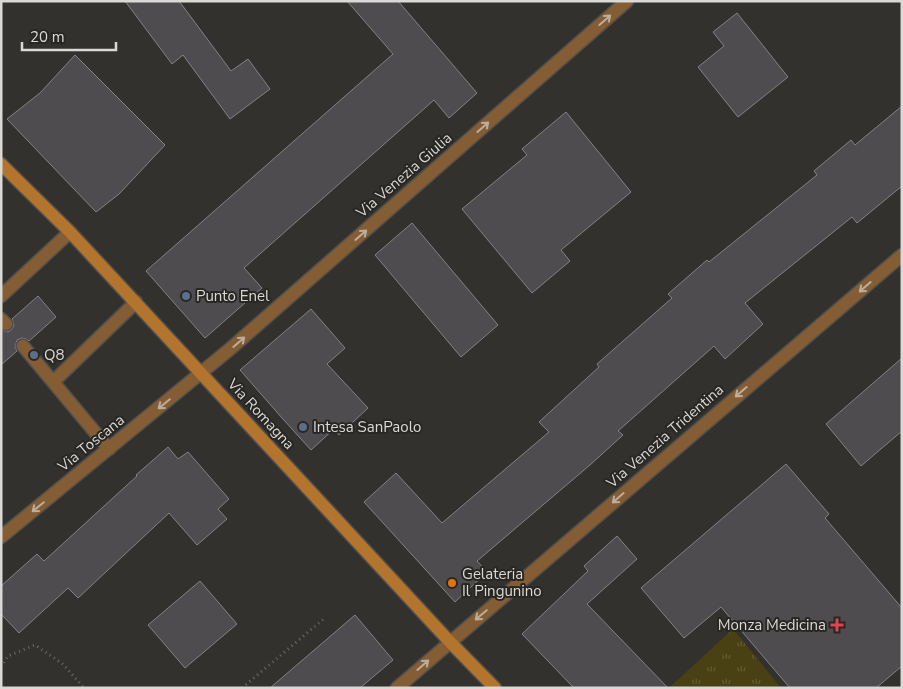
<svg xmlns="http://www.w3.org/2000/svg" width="903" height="689" viewBox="0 0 903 689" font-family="'Nunito Sans',sans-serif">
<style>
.park{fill:url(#park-tufts)}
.building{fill:#4f4c50;stroke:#858287}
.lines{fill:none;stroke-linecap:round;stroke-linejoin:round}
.lane-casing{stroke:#504f4b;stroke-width:15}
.street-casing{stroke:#504f4b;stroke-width:15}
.secondary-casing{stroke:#504f4b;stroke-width:15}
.path{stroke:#6c6b67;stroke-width:3;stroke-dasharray:1 4;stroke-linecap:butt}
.lane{stroke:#855d34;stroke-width:12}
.street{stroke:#855d34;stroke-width:12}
.secondary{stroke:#b3742d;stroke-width:12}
.oneway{stroke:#bcae9d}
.service-dot{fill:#5c6f8a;stroke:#282723;stroke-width:2}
.food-dot{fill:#e8710a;stroke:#282723;stroke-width:2}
.health-dot{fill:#e0444e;stroke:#282723;stroke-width:2}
.labels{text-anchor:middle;stroke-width:4;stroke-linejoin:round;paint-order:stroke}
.street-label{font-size:15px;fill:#dad9d6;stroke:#282723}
.poi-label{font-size:15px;fill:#dad9d6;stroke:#282723;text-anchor:start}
</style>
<defs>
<pattern id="park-tufts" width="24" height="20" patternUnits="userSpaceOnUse" patternTransform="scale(1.25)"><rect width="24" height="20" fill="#494114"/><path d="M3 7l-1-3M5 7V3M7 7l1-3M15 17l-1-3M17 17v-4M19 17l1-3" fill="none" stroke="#635c35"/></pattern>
</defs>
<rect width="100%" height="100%" fill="#32312d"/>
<path class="park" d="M733,629L781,688H669Z"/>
<path class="building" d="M125,1H179L231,71L248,59L270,89L230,119L183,55L172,64Z
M347,1H398L477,93L449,118L434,100L244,268L262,288L205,338L146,271L393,54Z
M737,13L788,77L738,117L698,67L724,46L713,32Z
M75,55L165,145L119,194L96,212L7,119L40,93Z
M902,106V186L857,223L852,217L745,303L763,324L725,359L714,346L618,431L623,435L590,465L477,561L487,572L455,602L364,502L396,473L442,523L549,432L539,422L599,367L597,364L672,298L668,294L707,260L709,262L817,175L814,171L851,140L855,145Z
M566,112L631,192L561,250L570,261L532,293L462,209L527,155L522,149Z
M412,223L498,325L461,357L375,255Z
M38,296L56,317L29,341L26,339L22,338L17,340L15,347L17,351L1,365V330L8,332L11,330L14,326L12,319Z
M311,309L345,348L327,364L368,408L339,435L334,429L311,450L282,418L240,370Z
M902,358V431L861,466L826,424Z
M168,447L178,459L188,452L229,499L218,509L227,519L197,545L169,513L78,598L68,588L19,633L1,614V586L37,554L44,561L137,476L136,475Z
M786,464L829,514L825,518L902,608V666L876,688H790L721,607L684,638L641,588Z
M617,536L637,559L587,604L668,688H574L522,634L588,571L584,566Z
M200,581L237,624L185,668L148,625Z
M355,615L393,660L360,688H270Z"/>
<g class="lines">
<g class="lane-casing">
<path id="lane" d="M1,296L70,232
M1,319L6,324
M23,346L109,449
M53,382L136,302"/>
</g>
<g class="street-casing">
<path id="street" d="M1,537L230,349L627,1
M397,688L902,255"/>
</g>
<g class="secondary-casing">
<path id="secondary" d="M1,164L70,232L450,642L495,688"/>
</g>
<path class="path" d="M1,667L8,656L35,645L63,664L84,688
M242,688L326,617"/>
<use href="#lane" class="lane"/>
<use href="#street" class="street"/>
<use href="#secondary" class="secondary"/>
</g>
<defs><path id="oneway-shaft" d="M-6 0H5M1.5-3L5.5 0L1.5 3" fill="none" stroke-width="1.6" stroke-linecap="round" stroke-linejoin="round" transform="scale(1.25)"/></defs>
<g class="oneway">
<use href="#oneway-shaft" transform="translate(605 20) rotate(-41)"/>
<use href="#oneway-shaft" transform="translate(483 127) rotate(-41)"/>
<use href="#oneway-shaft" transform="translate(361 235) rotate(-41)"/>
<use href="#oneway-shaft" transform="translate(865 287) rotate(139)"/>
<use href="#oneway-shaft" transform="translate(239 342) rotate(-41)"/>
<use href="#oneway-shaft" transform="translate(741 392) rotate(139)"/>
<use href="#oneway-shaft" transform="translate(164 404) rotate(141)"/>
<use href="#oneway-shaft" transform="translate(618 498) rotate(139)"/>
<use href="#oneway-shaft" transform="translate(38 507) rotate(141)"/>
<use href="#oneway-shaft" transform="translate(481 615) rotate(140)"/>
<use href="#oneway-shaft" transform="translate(423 665) rotate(-41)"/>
</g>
<g class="service-dot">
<circle cx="186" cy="296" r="5"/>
<circle cx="34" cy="355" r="5"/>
<circle cx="303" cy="427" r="5"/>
</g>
<circle class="food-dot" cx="452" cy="583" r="5"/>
<path class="health-dot" d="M834.5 617.5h5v5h5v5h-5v5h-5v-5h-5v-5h5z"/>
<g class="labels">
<g class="street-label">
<text transform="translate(404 175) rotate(-41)" y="5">Via Venezia Giulia</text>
<text transform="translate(261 414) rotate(47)" y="5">Via Romagna</text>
<text transform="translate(665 436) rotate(-41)" y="5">Via Venezia Tridentina</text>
<text transform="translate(91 443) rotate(-39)" y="5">Via Toscana</text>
</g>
<g class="poi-label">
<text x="196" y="301">Punto Enel</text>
<text x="44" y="360">Q8</text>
<text x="313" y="432">Intesa SanPaolo</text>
<text x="462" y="579">Gelateria<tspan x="462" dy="17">Il Pingunino</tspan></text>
<text x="826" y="630" text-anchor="end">Monza Medicina</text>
</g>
</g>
<rect width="903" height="689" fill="none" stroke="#dad9d6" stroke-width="5"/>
<path d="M22 42v8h94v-8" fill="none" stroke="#dad9d6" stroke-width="2.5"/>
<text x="30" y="42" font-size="15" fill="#dad9d6" stroke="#282723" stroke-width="4" paint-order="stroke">20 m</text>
</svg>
